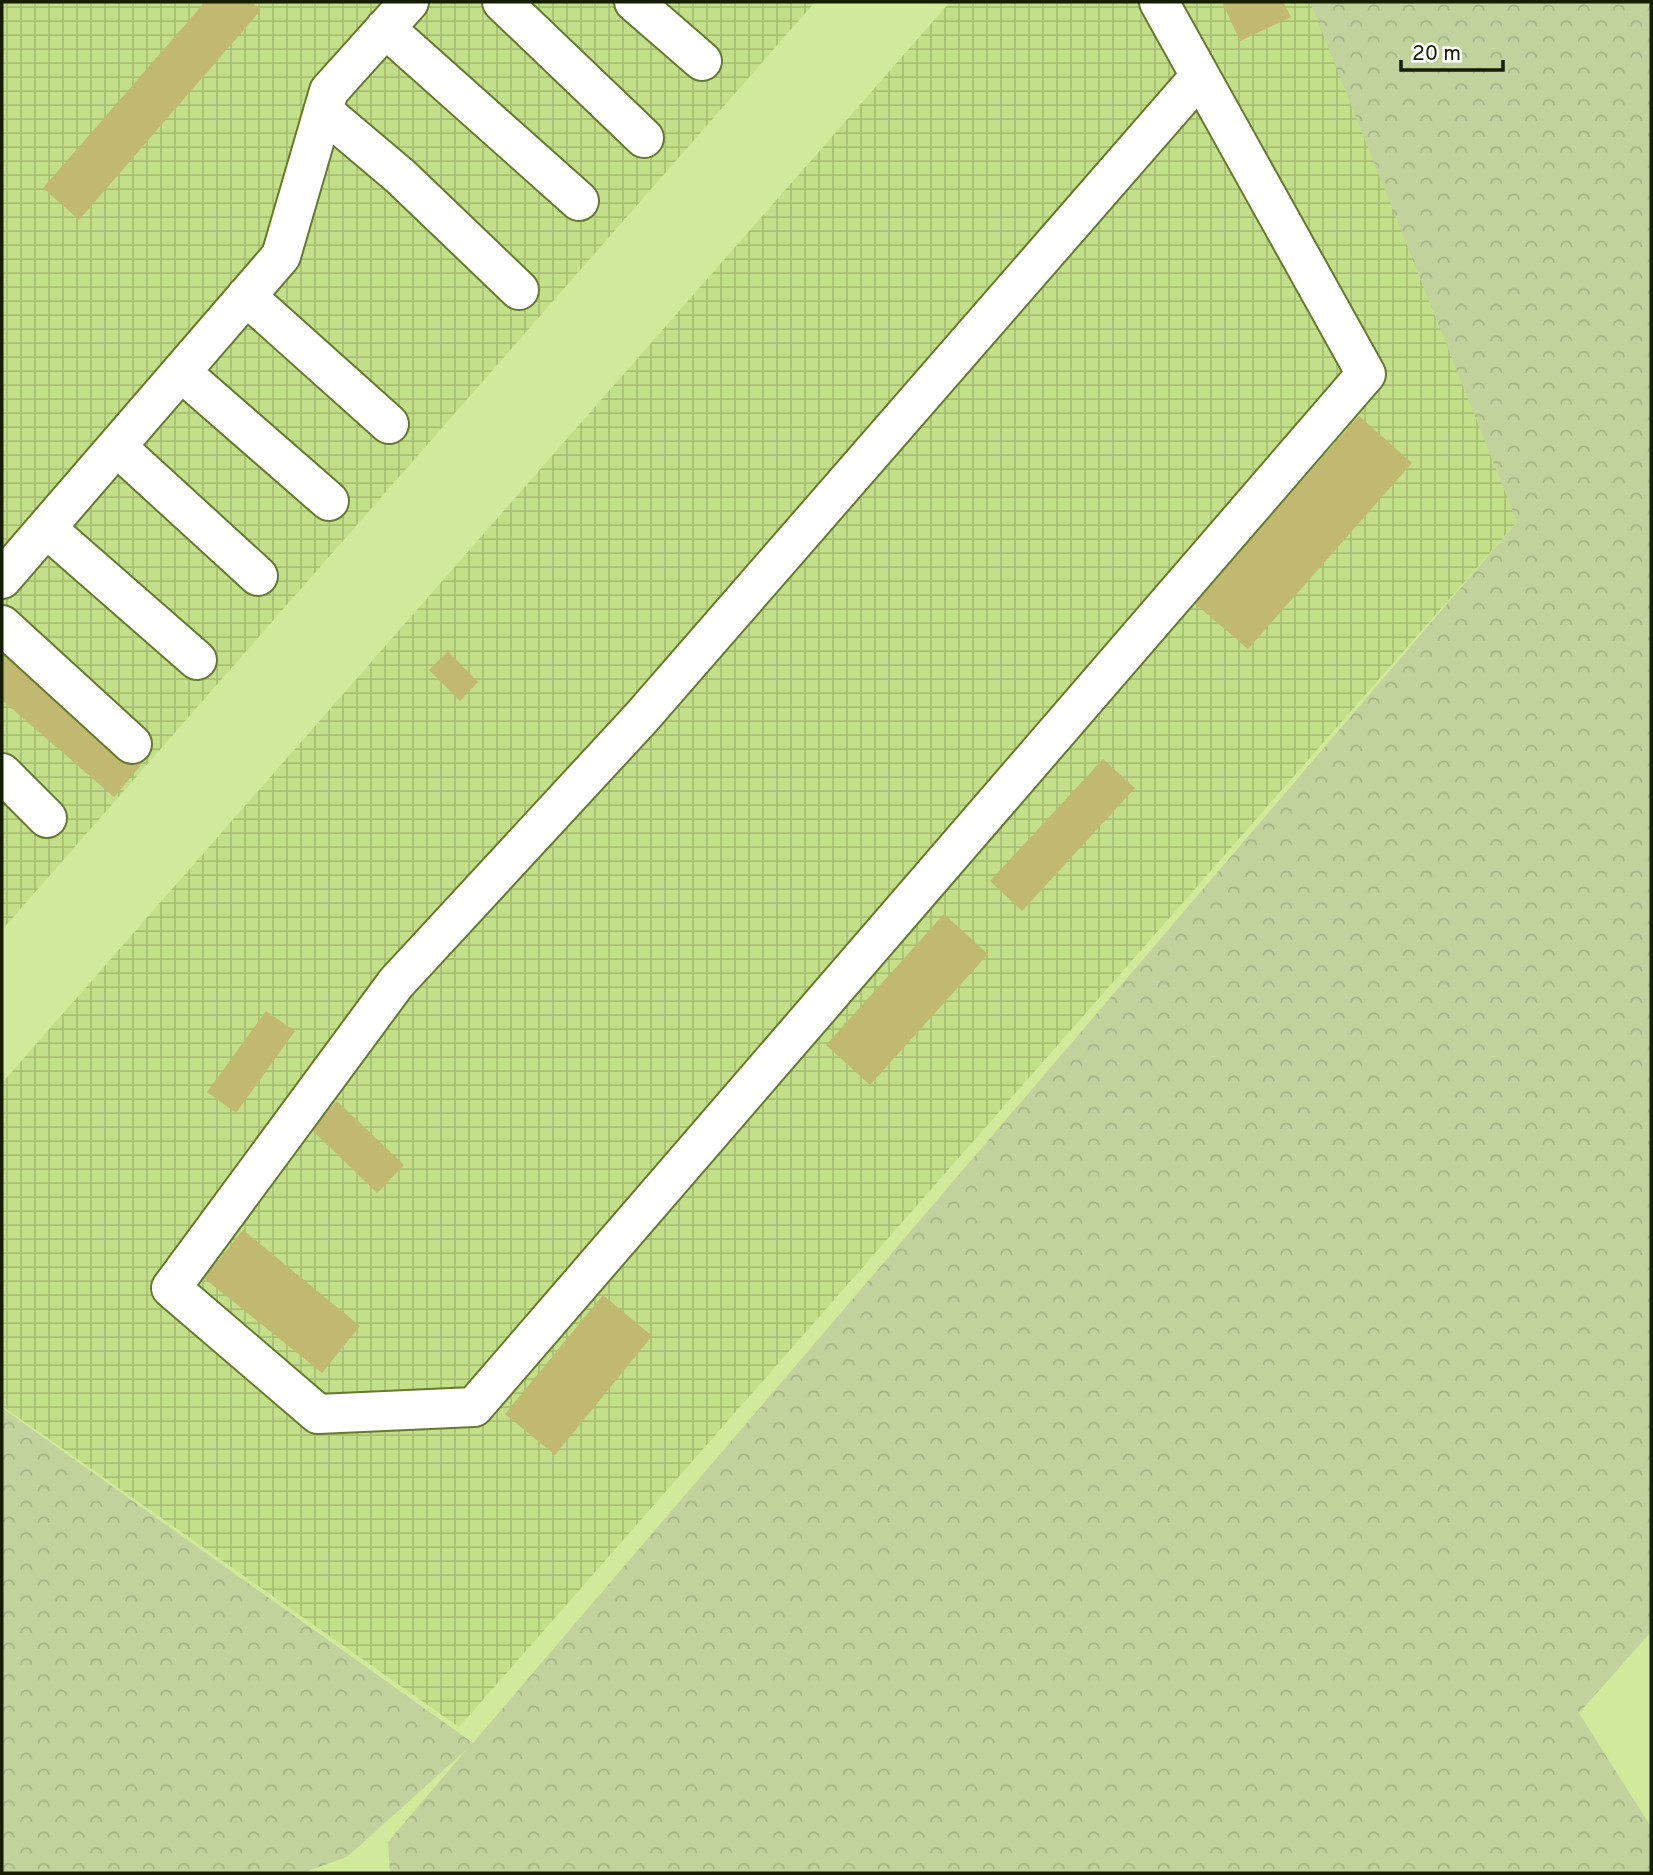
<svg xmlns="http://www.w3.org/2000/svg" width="1653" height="1875" viewBox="0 0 1653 1875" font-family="Overpass,sans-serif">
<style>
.industrial{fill:url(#industrial-grid)}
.forest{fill:url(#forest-crowns)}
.building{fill:#c1b96f}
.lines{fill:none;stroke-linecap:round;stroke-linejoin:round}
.minor-casing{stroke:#657a2d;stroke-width:42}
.minor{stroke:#fff;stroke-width:38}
</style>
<defs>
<pattern id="industrial-grid" width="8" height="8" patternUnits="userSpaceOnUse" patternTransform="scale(1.75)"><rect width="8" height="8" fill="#c4df89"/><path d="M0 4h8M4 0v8" fill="none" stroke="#a8bf74"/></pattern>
<pattern id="forest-crowns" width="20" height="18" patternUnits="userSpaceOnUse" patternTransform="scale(1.75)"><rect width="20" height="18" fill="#c1d29d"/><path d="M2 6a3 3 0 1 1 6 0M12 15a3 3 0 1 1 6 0" fill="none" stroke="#a5b485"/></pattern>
</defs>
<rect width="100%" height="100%" fill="#d0e99a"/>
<path class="industrial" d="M2,2H815L2,930Z
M950,2H1319L1517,522L459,1727L2,1406V1083Z"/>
<path class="forest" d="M1310,2H1651V1632L1579,1713L1651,1827V1873H390L388,1842L467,1749L347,1857L302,1873H2V1408L473,1743L1517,522Z"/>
<path class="building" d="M205,2H251L261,10L79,220L43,188Z
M1222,2H1283L1291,17L1240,41Z
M1359,416L1412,463L1248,649L1194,603Z
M2,645L141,765L114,797L2,700Z
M448,651L478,682L460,701L429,670Z
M1103,759L1135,788L1022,911L990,881Z
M944,914L988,954L870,1085L826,1045Z
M266,1011L295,1031L236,1113L207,1092Z
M337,1101L404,1165L377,1193L311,1129Z
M243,1230L360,1326L322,1373L204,1278Z
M603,1295L652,1336L555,1455L505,1414Z"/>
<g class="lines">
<g class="minor-casing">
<path id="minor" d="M502,2L644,138
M634,2L702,61
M1159,2L1366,374L474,1407L318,1414L171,1288L396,983L641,718L1200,76
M385,28L579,201
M323,111L400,176L519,290
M246,296L389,424
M181,372L329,501
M117,447L258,576
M46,528L197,660
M2,579L281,256L329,91L409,2
M2,625L132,744
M2,773L47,818"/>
</g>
<use href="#minor" class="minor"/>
</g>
<rect width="1653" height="1875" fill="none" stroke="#151d00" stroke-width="7"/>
<path d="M1401 60v10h102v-10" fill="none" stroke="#151d00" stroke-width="3.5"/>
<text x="1412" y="60" font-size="21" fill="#151d00" stroke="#fefefe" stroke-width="5" paint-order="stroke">20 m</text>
</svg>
